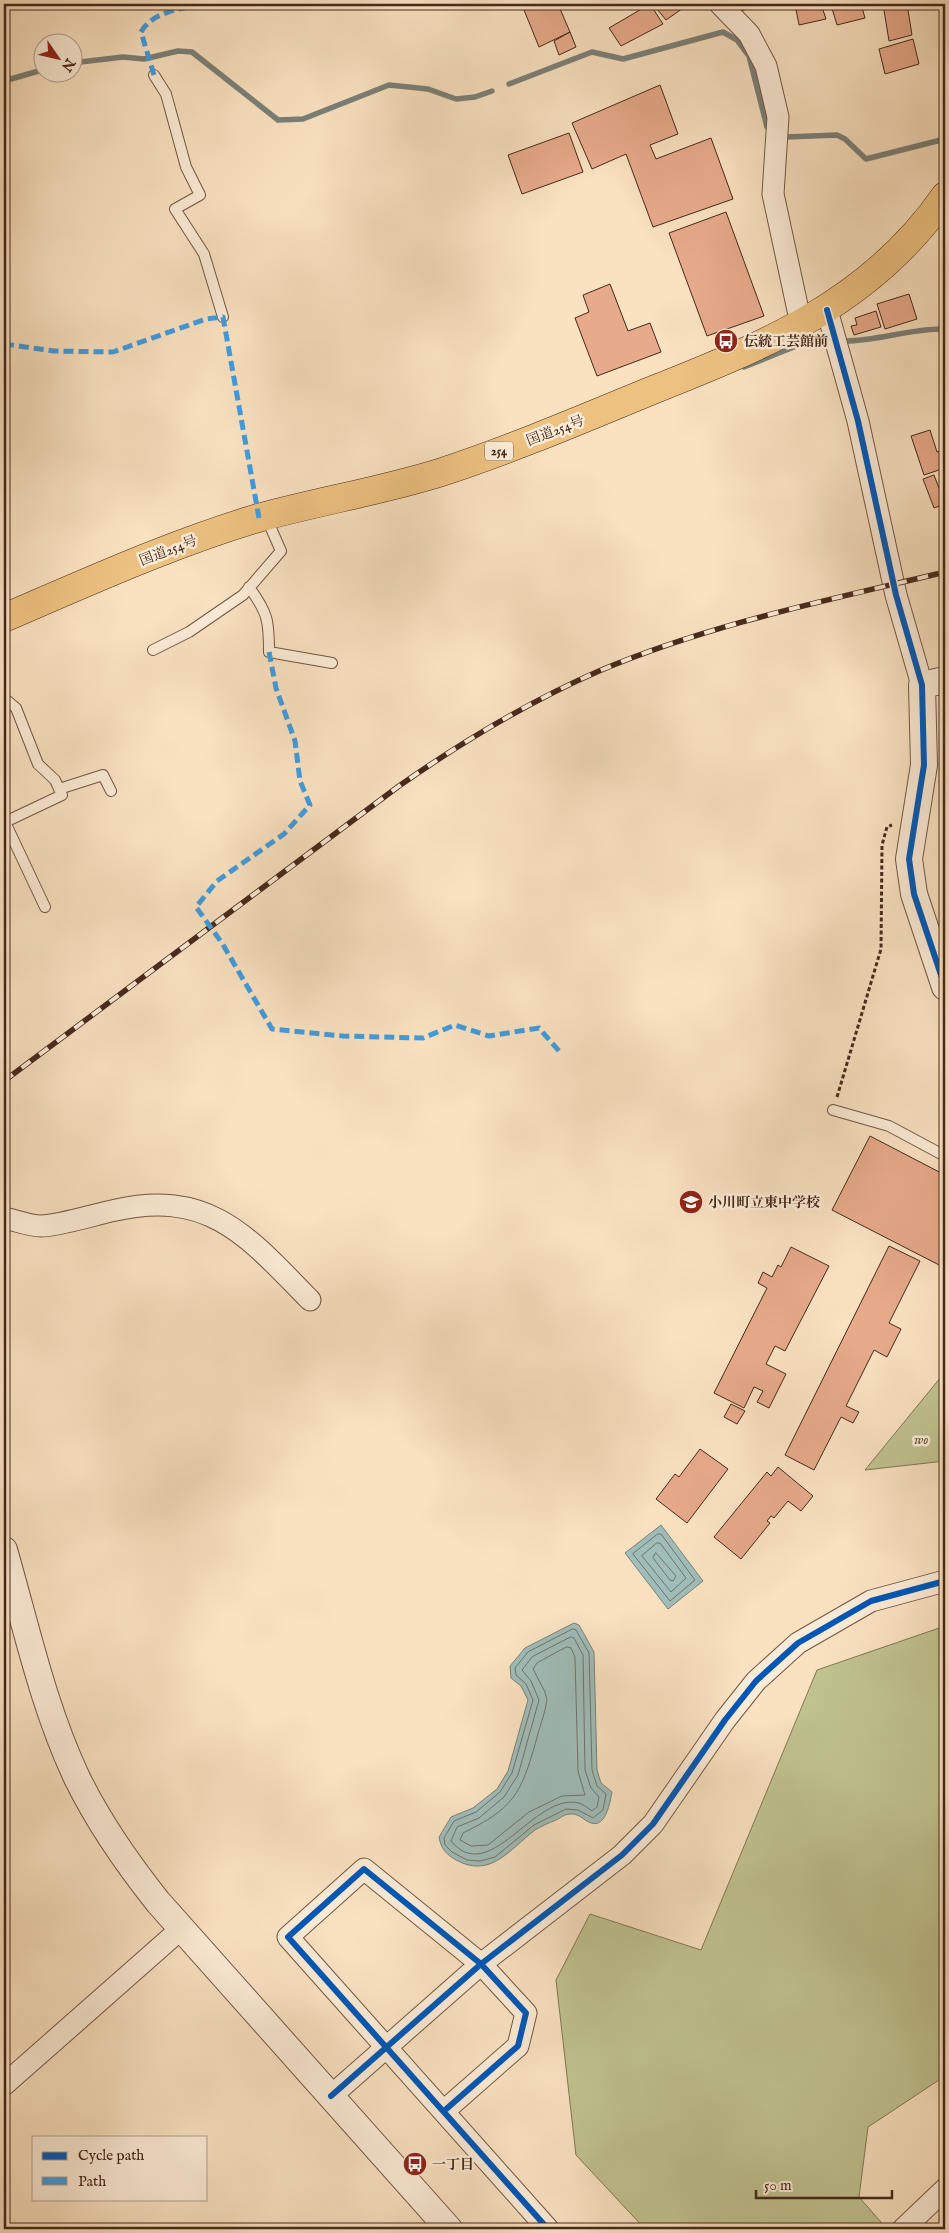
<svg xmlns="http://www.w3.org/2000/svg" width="949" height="2233" viewBox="0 0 949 2233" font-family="'IM FELL English','Noto Serif JP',serif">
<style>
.green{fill:#c0c391;stroke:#837656}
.water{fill:#9fbdb9;stroke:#7b817a}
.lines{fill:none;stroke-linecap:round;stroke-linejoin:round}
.shore{stroke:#72726a;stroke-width:1}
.stream{stroke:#7b817a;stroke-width:5.5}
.building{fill:#e7aa8b;stroke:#46281c}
.service-casing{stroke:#735645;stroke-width:12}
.minor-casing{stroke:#735645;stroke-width:23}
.tertiary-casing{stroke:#735645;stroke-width:28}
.trunk-casing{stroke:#46281c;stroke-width:29}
.path{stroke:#46281c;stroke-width:3;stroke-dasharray:4 2.5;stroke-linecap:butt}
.service{stroke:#fcecd7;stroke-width:10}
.minor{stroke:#fcecd7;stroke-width:21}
.tertiary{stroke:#fcecd7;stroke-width:26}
.trunk{stroke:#edc180;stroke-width:28}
.rail-casing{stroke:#46281c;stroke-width:5.5}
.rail{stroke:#fcecd7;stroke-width:4;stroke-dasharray:11;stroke-linecap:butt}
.quiet{stroke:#409cdf;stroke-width:5;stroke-dasharray:10 5;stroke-linecap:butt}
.cycleway-casing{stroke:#fcecd7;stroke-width:9}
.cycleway{stroke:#0057b8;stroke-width:6}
.labels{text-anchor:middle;stroke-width:5;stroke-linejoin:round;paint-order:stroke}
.shield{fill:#fcecd7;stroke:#7d6354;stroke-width:1}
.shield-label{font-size:12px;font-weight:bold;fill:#46281c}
.poi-label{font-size:14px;font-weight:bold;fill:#46281c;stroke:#fcecd7;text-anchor:start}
.street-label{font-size:14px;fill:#46281c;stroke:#fcecd7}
.park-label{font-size:14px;font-style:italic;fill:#644f39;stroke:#fcecd7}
</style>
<rect width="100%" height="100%" fill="#fae2c1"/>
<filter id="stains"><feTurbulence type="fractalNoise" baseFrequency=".004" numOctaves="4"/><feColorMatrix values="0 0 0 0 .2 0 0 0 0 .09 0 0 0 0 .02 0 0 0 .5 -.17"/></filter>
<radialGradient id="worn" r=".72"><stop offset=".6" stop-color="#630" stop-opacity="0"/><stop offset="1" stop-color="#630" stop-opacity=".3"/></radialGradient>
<path class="green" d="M945,1372V1461L865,1470Z
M945,1626V2076L868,2127L859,2197L887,2229H645L576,2155L556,1980L590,1914L701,1950L817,1670Z"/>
<path class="water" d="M661,1525L703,1581L668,1609L625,1553Z
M574,1623L579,1625L594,1652L597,1770L601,1783L612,1792C610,1802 606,1828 591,1823C583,1820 579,1813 570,1814C565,1814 560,1818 556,1820C549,1823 541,1826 535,1830C510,1849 491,1879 456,1860C446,1854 441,1849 439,1837L451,1817L473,1808L497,1789L508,1771L528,1700L521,1686L511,1678L510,1666L525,1648Z"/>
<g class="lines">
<path class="shore" d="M658,1534H661L695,1580L670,1601L633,1554Z
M657,1543H660L686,1578L671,1592L642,1556Z
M656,1553L676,1576L673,1581L670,1580L653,1558Z
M573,1629L576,1630L589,1653L592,1770L597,1786L606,1794L603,1810L593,1818L578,1810L566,1809L534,1825L495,1857L480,1861L467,1860L452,1852L445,1845L444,1838L454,1821L476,1812L500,1792L512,1773L533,1700L526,1684L516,1675L515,1668L528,1652Z
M571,1637L574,1638L583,1655L585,1770L591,1788L599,1797L597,1807L592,1811C588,1808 584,1805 579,1803C534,1792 490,1888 451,1841L457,1827L479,1818L504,1797L518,1775L539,1700L531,1681L522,1670L532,1657Z
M567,1647L571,1648L575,1657L578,1771L585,1795L562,1796L529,1812L488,1845L471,1846L460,1840L463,1833C514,1808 521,1794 536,1741C539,1728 545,1714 547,1700L545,1692L533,1669L537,1663Z"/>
<path class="stream" d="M72,63L123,57L144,59L178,51L192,52L278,120L303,119L389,85L428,89L456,99L475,97L492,91
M4,81L42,70
M509,84L592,52L623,59L723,32L737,40L749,56L767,127
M786,137L837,135L845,139L866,159L945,139
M841,341C876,342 910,328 945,329
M744,367L811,340H832"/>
</g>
<path class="building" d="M539,4H558L570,32L539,47L524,10Z
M650,4L663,24L621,46L609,28Z
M653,4H689L666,20Z
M739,4H769L740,11Z
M795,4H821L826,19L799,25Z
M836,4H861L865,18L837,25L831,5Z
M883,4H907L912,35L889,41Z
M570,32L576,47L559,55L554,41Z
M913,39L919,64L885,74L879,49Z
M660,85L678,134L650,145L656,159L711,138L733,199L653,227L626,154L592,169L572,123Z
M569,133L583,172L522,194L508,155Z
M726,212L764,316L707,336L669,233Z
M610,284L628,331L650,323L661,352L597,376L575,318L589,312L583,295Z
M909,294L917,319L885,329L877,304Z
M876,311L881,327L854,335L851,326L857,325L855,318Z
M930,430L937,452L940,451L945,468L924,475L911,436Z
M934,475L945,504L934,508L923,479Z
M870,1136L945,1175V1268L832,1210Z
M889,1246L920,1261L889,1323L901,1329L887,1357L874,1350L846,1406L859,1412L853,1423L841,1417L814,1470L785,1455Z
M791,1247L829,1266L785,1351L775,1346L766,1364L786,1374L769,1408L757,1402L763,1391L754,1387L744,1408L714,1393L767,1288L758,1283L763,1272L772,1277L778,1265L781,1267Z
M731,1404L745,1411L737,1424L724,1417Z
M700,1449L728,1469L687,1523L656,1499L675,1474L679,1477Z
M778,1467L813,1496L801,1511L788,1501L774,1518L771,1516L767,1521L770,1523L741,1559L714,1537L767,1472L771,1476Z"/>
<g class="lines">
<g class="service-casing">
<path id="service" d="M154,75L166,94L186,167L200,195L175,209L204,254L223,317
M249,587C268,613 269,621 269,652L332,663
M153,650L189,632L243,595L281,551L266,517
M4,698L16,708L38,764L55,780L62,795L5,822L45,907
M59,789L103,775L111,791
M833,1110L889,1126L945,1156"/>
</g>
<g class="minor-casing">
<path id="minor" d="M720,4L749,34L766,66L778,117L773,194L801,324
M827,310L858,421L896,595L922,685
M4,1218C15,1220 29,1226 41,1226C59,1226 96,1214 116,1210C211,1189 249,1238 310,1300
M4,2085L182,1928
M331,2096L481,1964L622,1855L653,1824L725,1720L756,1681L798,1643L871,1601L945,1581
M444,2111L518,2046L526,2013L481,1964L364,1869L288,1937L548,2229
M903,2229L945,2189"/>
</g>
<g class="tertiary-casing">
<path id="tertiary" d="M945,680L922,685L924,765L909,859L914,894L945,987
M4,1550C26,1626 43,1706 77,1778C99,1823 127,1863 158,1902L449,2229"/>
</g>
<g class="trunk-casing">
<path id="trunk" d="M4,618C88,582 171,544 258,518C319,501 382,491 442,472C512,449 580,420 648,392C764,346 871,303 945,196"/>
</g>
<path class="path" d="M837,1097L881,949L882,845L887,827L892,825"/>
<use href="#service" class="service"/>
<use href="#minor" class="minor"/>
<use href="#tertiary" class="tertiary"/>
<use href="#trunk" class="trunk"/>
<g class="rail-casing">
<path id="rail" d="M4,1081L399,786C462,742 528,702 599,671C710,624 829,600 945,572"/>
</g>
<use href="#rail" class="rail"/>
<path class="quiet" d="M154,75L141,32C153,11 182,9 202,4
M4,344L54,351L113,352L206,319L223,317L259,518
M269,652L276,688L295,741L300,781L310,805L284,834L217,881L196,907L222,943L272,1029L343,1036L423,1038L455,1025L489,1036L539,1028L559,1051"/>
<g class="cycleway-casing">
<path id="cycleway" d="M827,310L858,421L896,595L922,685L924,765L909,859L914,894L945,987
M331,2096L481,1964L622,1855L653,1824L725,1720L756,1681L798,1643L871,1601L945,1581
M444,2111L518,2046L526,2013L481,1964L364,1869L288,1937L548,2229"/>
</g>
<use href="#cycleway" class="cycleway"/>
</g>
<defs>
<g id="bus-disc" transform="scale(1.25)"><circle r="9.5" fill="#8f2418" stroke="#fcecd7"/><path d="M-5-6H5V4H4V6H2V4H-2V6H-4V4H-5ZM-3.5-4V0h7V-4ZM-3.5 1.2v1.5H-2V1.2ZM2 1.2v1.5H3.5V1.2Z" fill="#fff"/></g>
<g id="school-disc" transform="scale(1.25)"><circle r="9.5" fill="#8f2418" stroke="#fcecd7"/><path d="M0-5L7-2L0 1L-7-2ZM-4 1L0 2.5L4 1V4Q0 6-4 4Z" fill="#fff"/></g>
</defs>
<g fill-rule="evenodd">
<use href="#bus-disc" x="726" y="341"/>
<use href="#school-disc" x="691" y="1202"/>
<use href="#bus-disc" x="415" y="2164"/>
</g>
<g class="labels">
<rect class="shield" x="485" y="441.5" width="28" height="19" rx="4"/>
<g class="shield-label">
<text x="499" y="455">254</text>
</g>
<g class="poi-label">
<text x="744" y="346">伝統工芸館前</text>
<text x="708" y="1207">小川町立東中学校</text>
<text x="432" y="2169">一丁目</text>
</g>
<g class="street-label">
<text transform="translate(555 430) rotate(-21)" y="5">国道254号</text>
<text transform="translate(168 550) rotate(-21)" y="5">国道254号</text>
</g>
<g class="park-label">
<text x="921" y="1444">wo</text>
</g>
</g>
<rect width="949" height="2233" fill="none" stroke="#fae2c1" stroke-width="20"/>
<rect x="5" y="5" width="939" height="2223" fill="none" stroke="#46281c" stroke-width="2.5"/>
<rect x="10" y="10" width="929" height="2213" fill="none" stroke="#46281c"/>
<rect x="32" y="2136" width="175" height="65" fill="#fcecd7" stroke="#b39e8c"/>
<rect x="42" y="2152" width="25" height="8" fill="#0057b8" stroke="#b39e8c"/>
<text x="78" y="2160" font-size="15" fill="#46281c">Cycle path</text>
<rect x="42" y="2177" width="25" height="8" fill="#409cdf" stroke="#b39e8c"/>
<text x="78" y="2186" font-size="15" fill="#46281c">Path</text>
<g transform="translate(58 58) rotate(124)"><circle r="24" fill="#fcecd7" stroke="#b39e8c"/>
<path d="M0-4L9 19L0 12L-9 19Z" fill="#8f2418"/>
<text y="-8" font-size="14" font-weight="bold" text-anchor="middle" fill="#46281c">N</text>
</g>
<path d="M756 2190v8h136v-8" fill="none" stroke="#46281c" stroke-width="2.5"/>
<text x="764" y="2190" font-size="15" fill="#46281c" stroke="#fcecd7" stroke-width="4" paint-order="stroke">50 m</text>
<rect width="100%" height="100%" filter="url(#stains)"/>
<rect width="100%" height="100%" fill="url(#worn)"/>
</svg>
